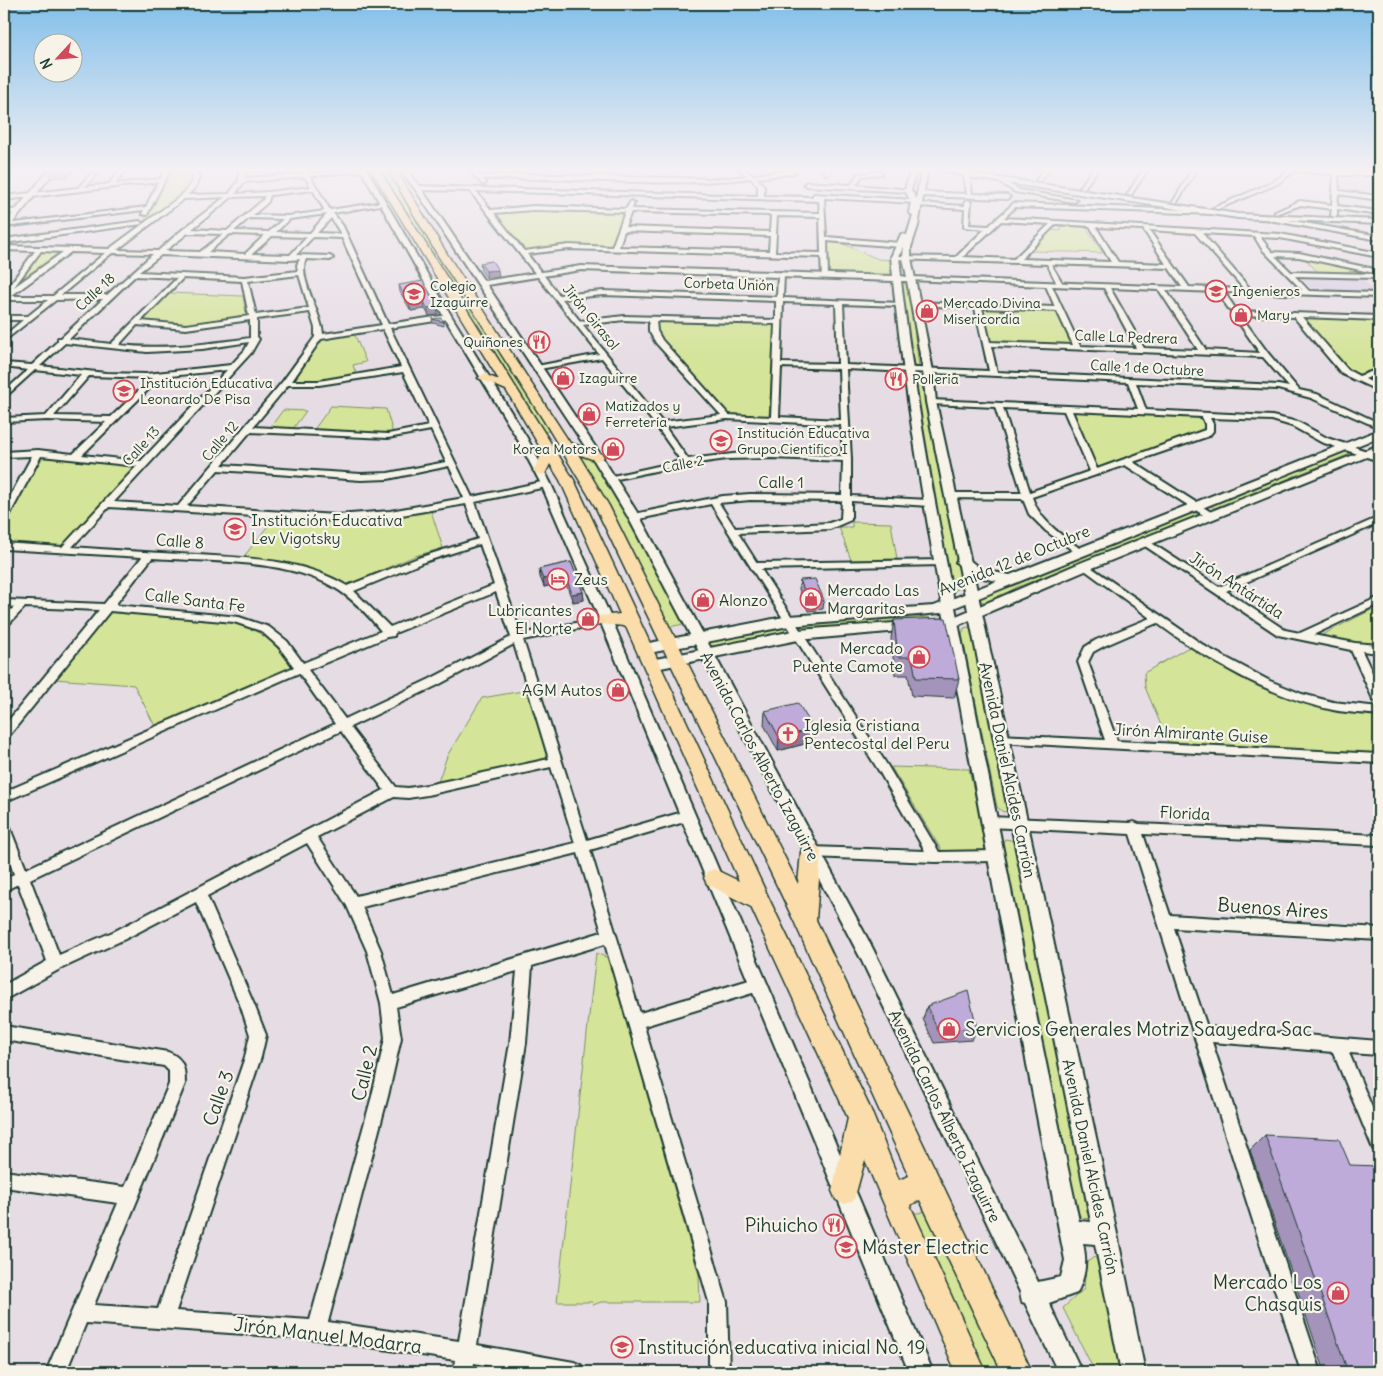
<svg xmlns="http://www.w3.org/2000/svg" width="1383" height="1376" viewBox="0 0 1383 1376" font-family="Delius,sans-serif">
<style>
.built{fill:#dacee1}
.green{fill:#d4e498;stroke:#7a9066}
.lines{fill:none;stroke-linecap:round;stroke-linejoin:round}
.pedestrian-casing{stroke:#1f3d34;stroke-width:3}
.minor-casing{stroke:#1f3d34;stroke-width:4}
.tertiary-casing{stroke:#1f3d34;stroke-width:4}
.secondary-casing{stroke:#1f3d34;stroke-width:4}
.primary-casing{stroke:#1f3d34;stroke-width:3}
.pedestrian{fill:#f7f3e8;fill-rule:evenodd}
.minor{fill:#f7f3e8;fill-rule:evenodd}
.tertiary{fill:#f7f3e8;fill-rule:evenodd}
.secondary{fill:#f7f3e8;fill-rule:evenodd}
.primary{fill:#fbddab;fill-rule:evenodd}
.wall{fill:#a493bb;stroke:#1f3d34}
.shaded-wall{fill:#867899;stroke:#1f3d34}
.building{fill:#bfabda;stroke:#1f3d34}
.labels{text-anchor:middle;stroke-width:4.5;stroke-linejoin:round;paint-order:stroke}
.far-street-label{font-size:14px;fill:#1f3d34;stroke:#f7f3e8}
.far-poi-label{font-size:14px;fill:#1f3d34;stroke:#f7f3e8;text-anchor:start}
.street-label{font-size:16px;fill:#1f3d34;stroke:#f7f3e8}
.poi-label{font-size:16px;fill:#1f3d34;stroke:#f7f3e8;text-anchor:start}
.near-street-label{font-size:19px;fill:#1f3d34;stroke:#f7f3e8}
.near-poi-label{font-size:19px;fill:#1f3d34;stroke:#f7f3e8;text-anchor:start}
</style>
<rect width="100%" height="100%" fill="#e6dde4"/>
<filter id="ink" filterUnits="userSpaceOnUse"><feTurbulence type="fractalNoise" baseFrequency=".02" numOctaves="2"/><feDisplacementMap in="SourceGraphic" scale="10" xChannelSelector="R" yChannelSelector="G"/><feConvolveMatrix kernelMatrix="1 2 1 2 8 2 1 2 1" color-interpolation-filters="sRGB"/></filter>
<g filter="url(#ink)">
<path class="built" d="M1342,176H1374L1379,179V196L1342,191Z
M1300,277L1362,279L1376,293L1312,290Z"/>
<path class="green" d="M169,168L191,170C197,194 161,214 143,223Z
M379,168H387L438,253L430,255Z
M517,209L624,211L614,247L564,246L528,251H524L494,212Z
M1060,226L1085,227L1103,253L1031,251L1048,230L1061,231Z
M827,239L834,240L878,259L892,260L891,277L828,274Z
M40,249L67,250L17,287H12Z
M1302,256L1375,271L1379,274L1319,273Z
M435,258H442L472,304L464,305Z
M902,283L909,285L919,367H911Z
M169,293L243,296L247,318L182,326L139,323Z
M473,306L552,430L544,432L465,308Z
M981,308L1057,311L1074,346L990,343Z
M1302,317L1379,319V369L1361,375L1351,372Z
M658,321L775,325L769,416L730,415L657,334Z
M354,333L366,362L353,365L357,377L327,381L291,382L311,356L321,338Z
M916,373L920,376L964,585L951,593L913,375Z
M331,406L386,409L393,433L313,431Z
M283,410L306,411L292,430L269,429Z
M1071,412L1199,417L1203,419L1206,426L1203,431L1101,469L1094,466Z
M1346,452L1350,454L1214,508L1210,506Z
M579,454L594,461L630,518L684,624L669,627Z
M38,457L137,466L61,547L4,544V521Z
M431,511L443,548L415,556L346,585C313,567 279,562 242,559L274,518L364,520Z
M1194,512L1198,515L1015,588L988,604L979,600L980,597Z
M852,522L891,523L897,559L851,560L839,527H852Z
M1379,606V645L1318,637Z
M106,612L228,621C261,629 274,642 294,668L156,728L134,685L54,679Z
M929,617L932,621L802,631L800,627L810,624Z
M781,626L785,630L781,633L713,646L707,645V640Z
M968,627L972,629L1010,808L1008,811L1003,812L997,807L962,635L964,628Z
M1189,647C1234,676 1282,700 1334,711C1348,714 1363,714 1377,715L1379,720V754L1168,742L1145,687L1144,673Z
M528,690L547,758L438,782L447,756L482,698Z
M891,767L969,769L988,852L942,851Z
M1005,839L1016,841L1092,1219L1082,1218L1075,1208L1002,843Z
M596,953L608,958L699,1275L700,1302H601L593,1305L592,1302H557Z
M928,1210L1006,1372H983L912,1213H919Z
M1094,1257L1103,1262L1125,1372H1095L1063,1308L1084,1289L1086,1263Z"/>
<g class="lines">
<g class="pedestrian-casing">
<path id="pedestrian" d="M1046,261L1050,262L1063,284L1062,285L1057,284L1046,262Z"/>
</g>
<g class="minor-casing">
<path id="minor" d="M9,168H15L4,179V174Z
M96,168H102L85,187L109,184L121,168H127L115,184L160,179L166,168H171L147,215L142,214L144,210L4,227L6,224L146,207L158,182L4,200V196L78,188Z
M190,168H194L199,177L196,186L188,195L229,194L239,180V168H244L245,178L304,174L301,168H305L309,174L365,168L363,171L310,176L330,210L383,202L386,204L333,213L343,226L388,324L448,315L451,317L448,319L390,328L472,497L546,481L550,484L546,487L475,502L521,634L605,617L610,620L605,623L523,640L587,840L686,811L691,812L692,816L691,820L590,850L640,1013L759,977L764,979L766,984L764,989L759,991L644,1026L727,1302L729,1372H709V1302L605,944L532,966L526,1043L477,1345L574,1362L581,1365L584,1372H524L474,1363L473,1372H453L455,1360L317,1339L86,1323L66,1372H46L118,1203L4,1187V1171L125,1187L169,1084V1071L164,1066L4,1040V1026L168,1052C184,1058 185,1069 185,1084L94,1305L158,1309L245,1057L250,1035L241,1007L196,902L125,939L60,969L4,1000V985L47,961L18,884L4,891V879L14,874L4,845V823L9,824L10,828L26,869L335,724L299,673L4,802V792L294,667L279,647L261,631L234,622L110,611L8,737L4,738V726L99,610L25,607L8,625L4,626V617L14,607L4,606V600L104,604L142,557L4,549V543L62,547L137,466L41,456L9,516L4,519V508L32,456L4,457V452L38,450L73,454L106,422L47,420L4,422V418L46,416L81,375L35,370L4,398V392L28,370L4,367V363L32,365L58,341V338H61L103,299L56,300L4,341V336L23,320H4V316H28L48,300H4V295L7,293L5,291L35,251L4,250V246L109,249L181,196L190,186L193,177ZM305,177L311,187L268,192L235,194L244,182ZM313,190L325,211L288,216L253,215L268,202L270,195ZM265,196L263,200L227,231L192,229L232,197ZM225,197L182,230L158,251L117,250L184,199ZM327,214L310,233L276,232L290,219ZM249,218L283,219L269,232L234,231ZM331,218L341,234L317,233ZM188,233L223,234L200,252L165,251ZM230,234L265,235L245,254L208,252ZM272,236L307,237L290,255L252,254ZM313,237L342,238L382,325L323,334C322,314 297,277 306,259L330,260L333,258L330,256L296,255ZM41,251L63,252L14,287ZM71,252L105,253L53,296H11ZM112,253L153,254L107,295H61ZM161,255L290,260L300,259L297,265L298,271L245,277L139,272ZM299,275L309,308L256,315L248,281ZM135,276L177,278L111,344L69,339ZM183,278L242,281L249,316L186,325L141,321ZM310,312L315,328V337L283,381L178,506L114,502L251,353L259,339L257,337V319ZM250,320V338C206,344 163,350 119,345L137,325L186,329ZM383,329L401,367L319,381H292L321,339ZM249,342L245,350L231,365L146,374L106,373L40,366L65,343L147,352L202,349ZM227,370L141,461L82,455L161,377ZM403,372L429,426L388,434L253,427L288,385H319ZM89,376L152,378L111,417L54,416ZM431,430L446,462L388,473L361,474L222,465L250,432L388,438ZM449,466L464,498L390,511L337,515L187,506L218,470L361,480L388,479ZM466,504L478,539L418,558L347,586C302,559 249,558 198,555C156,553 114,550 72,547L109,507L337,521L390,517ZM480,544L494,585L390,627L354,591L424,562ZM152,558C210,562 290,558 340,591C356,602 369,616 381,631L303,663L287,641L269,627L239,617L115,605ZM496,592L511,637L430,679L345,719L308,670L387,637L394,636L395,633ZM514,644L549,759L427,785L408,788L396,787L350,727L438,685ZM341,731L384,790L115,931L59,955L30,879ZM551,767L575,843L356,896L317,837L394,797L408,798L427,795ZM307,843L347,906L367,951L381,1003L385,1038L372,1096L310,1320L176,1311L261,1057L266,1035L255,1007L207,896ZM578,853L602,932L393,995L381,951L362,907ZM517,971L510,1043L459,1341L328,1322L388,1096L401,1038L396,1007Z
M467,168H472L480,176L524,174L716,179L747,176L737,168H742L753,175L793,170L795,173L757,178L764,186V196L812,197L814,194L914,200L916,203L965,206V202L968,200L971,202L969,225L989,226L1014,203L1213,211L1215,214L1015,207L1004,218L1280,234L1379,253V257L1280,238L1260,237L1272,252L1299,253L1379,270V274L1299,257L1275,256L1291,272L1375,274L1378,276L1375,278L1295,276L1309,291L1379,293V297L1257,293L1255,292V290H1302L1262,249L1254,236L1202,233L1252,291L1249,293L1224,292L1237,311L1379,316V320L1302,317L1348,370L1359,376L1379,369V373L1365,379L1379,386V391L1342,374L1294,317L1240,315L1268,353L1299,390L1317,394L1379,423V428L1311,398L1278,389L1136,383L1146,410L1272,416L1298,422L1327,438L1379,455V461L1321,442L1292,426L1272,420L1210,418L1213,424V431L1209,436L1133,462L1214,514V518H1208L1125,465L1032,497C1040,522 1062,535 1082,550L1084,552L1079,555L1046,531L1029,514L1023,499L947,498V494L950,493H1022L995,407L931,404L927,402L931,400L1138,409L1128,382L846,369L851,459V496L929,500L934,503L929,506L851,501V520L830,529L738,533L757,563L944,560L946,562L941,565L761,569L887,765L939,852L995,851L1000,852L1002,856L1000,860L995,861L935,862L811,857L806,856L804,852L806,848L811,847L925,851L879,771L711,504L634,520L629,517L634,514L723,496L750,494L842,495L843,461L772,458L727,459L683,465L608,481V477L681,461L657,427L602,358L534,370V366H537L599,354L470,191L418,190L415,188L418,186L758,196V186L751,178C664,189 571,176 483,179L486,183L483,185ZM476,191L819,201L820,213L632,209L634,203L631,201L626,209L533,206L491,210ZM824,198L916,203L918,206L965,209L964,227L985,229L956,257L893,256L892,257L895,259L1169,268L1182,287L912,277L910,278V280L1046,286L1055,307L913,302V304L915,305L975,308L989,371L846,365L843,304L899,306L901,305V303L783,298L784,274L781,272L778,274L777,297L603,291L559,295L527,254L569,249L821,257L822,276L825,278L828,276L827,241L901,247L904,245L901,243L826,237ZM533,210L625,212L612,247L569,245L524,251L494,213ZM631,212L771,215L770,232L625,227ZM777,216L820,217L821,253L775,252ZM1001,221L1050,224L1014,259L963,257ZM1056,224L1090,226L1111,262L1021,259ZM1096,227L1143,229L1166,264L1118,262ZM1149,230L1195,233L1244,289L1189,287ZM624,231L770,236L769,251L619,247ZM1052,286L1104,288L1136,348L1080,346ZM1110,288L1159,290L1198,350L1144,348ZM1166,290L1217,292L1260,353L1206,350ZM603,295L776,301V320L624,316L580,321L562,299ZM783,302L836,304L838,364L781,363ZM982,308L1057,311L1073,345L990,342ZM624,320L649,321V331L656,343L721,415L662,422L583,325ZM656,321L775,324L771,417L729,415L662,340L657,331ZM991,346L1263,357L1289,387L1278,385L997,372ZM781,367L839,369L841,420L779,417ZM1003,408L1064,411L1090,471L1030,492ZM1072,411L1202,417L1205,424V430L1097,469ZM727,419L841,425L843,456L742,453L688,459L665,427ZM750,500L842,501L841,519L829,523L735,528L719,503Z
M820,168L830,169V173L825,174V171Z
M1044,168H1050L1040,181H1036Z
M1093,168H1099L1084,188H1080Z
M1144,168H1149L1131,195H1127Z
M1193,168H1198L1177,202H1173Z
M1277,168L1333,171H1379V175H1338L1339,191L1379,196V200L1338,194L1337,206L1379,211V215L1337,209V215L1334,217L1331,215L1332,209L1301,205L1275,214V212L1300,201L1332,205L1334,177L1332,174L1295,171L1277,184L1218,209L1213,208L1273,182L1289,171Z
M880,171L882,174L862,176L856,185L911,190L908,192L807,186L804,184L807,182L851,185L858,174Z
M967,175L970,177L972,194L1007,195L1010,197L1007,199L921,196L918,194L921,192L967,194L964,177Z
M1000,178L1019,190L1077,200L1074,202L1015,192L998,181Z
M18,209L20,212L4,215V211Z
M1271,217L1379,236V240L1269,220Z
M140,221L142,224L4,243V239Z
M1379,517V523L1226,591L1285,630L1300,633L1379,597V604L1313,635L1355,643L1379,645V653L1362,651L1379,687V703L1373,699L1351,650L1278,635L1139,542L1141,540H1147L1219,587Z
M1085,563L1206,647L1270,681L1302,694L1333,702L1379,707V715C1364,713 1348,713 1333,710C1268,696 1210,662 1157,623L1104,646L1093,652L1088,662L1117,741L1379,754V763L996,742L994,739L996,736L1000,735L1105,740L1078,662L1085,647L1096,640L1150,618L1082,568L1080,566L1082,564Z
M989,817L1130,823L1134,822L1139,824L1379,835V845L1143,834L1170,915L1379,928V940L1174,928L1207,1027L1379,1041V1055L1349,1053L1379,1124V1151L1373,1149L1333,1052L1212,1042L1321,1372H1301L1130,834L989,827L984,826L983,822L984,818Z"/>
</g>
<g class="tertiary-casing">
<path id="tertiary" d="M51,168H57L7,230H4V224Z
M360,168H366L452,317L527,438L551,484L608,611L933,1372H909L596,611L541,484L517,438L444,317Z
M399,168H405L420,187L484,281L581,266L893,276L891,257L901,234L907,235L913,215L909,213L911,202L905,190L911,168H917L911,190L916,199L922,168H928L918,226L911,247V258L933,371L936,402L1117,1234L1145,1372H1121L1095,1244L1083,1243C1087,1262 1086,1275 1077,1293L1049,1303L1082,1372H1058L1025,1303L1022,1302L1020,1292L860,957L628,517L592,457L415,189ZM904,244L903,258L907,277L901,276L899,257ZM581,270L893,281C908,425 935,567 961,710C994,894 1029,1077 1065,1260L1061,1277L1038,1282L872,947L640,517L602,457L487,285ZM901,281H907L923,371L926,402L1091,1222L1079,1221C1042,1048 1008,876 974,703C946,563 918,423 901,281Z"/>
</g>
<g class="secondary-casing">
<path id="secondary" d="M935,168L1238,214L1379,220V224L1238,218L967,177Z
M1379,430V437L941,613L789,626L644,654L637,649L644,644L789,616L934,606L997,581C981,578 967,575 956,562L958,559H968L982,570L1010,575Z
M1379,445V452L1090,569L956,626L798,640L651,670L644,665L651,660L798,630L949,619L1080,563Z"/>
</g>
<g class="primary-casing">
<path id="primary" d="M370,168H378L574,480L770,901L870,1108L899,1180L909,1176L794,921L595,506L544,421L437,254L387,168H395L447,254L570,443L602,454L604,457L597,461L578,454L609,506L798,884L801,852L804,846L811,844L818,846L821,852L816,920L1032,1372H1002L920,1200L910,1205L986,1372H956L865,1160L854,1200L845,1204L836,1200L832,1191L848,1118L751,907L707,884L704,878L707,872L714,869L739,881L626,627C617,624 608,626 599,624L597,620L599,616L620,614L560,480L550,464L545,474L540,475L533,471L543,452L506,390L478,378L484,374L499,380Z"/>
</g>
<use href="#pedestrian" class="pedestrian"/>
<use href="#minor" class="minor"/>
<use href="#tertiary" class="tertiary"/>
<use href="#secondary" class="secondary"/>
<use href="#primary" class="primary"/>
</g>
<path class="wall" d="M48,168H76L68,177L51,178L47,169Z
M480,263L499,277L487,279L481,270Z
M399,285L437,307L438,315L429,316L425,309L411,311L400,292Z
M432,319L444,322V326L433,323Z
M571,562L583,592L584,600L573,602L565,582L544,587L540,577L539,569Z
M800,580L824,600L823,609L808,611L799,589Z
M894,620L959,679L954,698L912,696L908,675H895L891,638Z
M765,711L814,729L812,742L778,751L764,725Z
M927,1006L977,1028L972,1040L934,1043L923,1019Z
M1265,1135L1350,1165L1379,1372H1325L1250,1150Z"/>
<path class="shaded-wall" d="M64,168H76L68,177Z
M498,270L499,277L487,279L486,271Z
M424,301L425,309L411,311L409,304Z
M437,307L438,315L429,316L427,308Z
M565,574V582L544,587L543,579Z
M583,592L584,600L573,602L572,594Z
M814,729L812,742L778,751L779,737Z"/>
<path class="building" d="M492,261L498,270L486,271L480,263Z
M423,281L437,307L427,308L424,301L409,304L399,285Z
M441,318L444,322L432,319Z
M571,562L583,592L572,594L565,574L543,579L539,569Z
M815,579L824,600L809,602L800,580Z
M946,618L959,679L916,678L912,657H898L894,620Z
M798,703L814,729L779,737L765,711Z
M968,991L977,1028L938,1031L927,1006Z
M1265,1135L1339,1139L1350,1165L1379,1166V1372H1348Z"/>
</g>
<linearGradient id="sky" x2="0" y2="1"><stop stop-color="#83bfea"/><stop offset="0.47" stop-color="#f4f0f3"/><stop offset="1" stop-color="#f4f0f3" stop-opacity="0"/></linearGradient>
<rect width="1383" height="361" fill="url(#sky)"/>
<defs>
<g id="university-ring" transform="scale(1.125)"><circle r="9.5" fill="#f7f3e8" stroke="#d1495b" stroke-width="1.5"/><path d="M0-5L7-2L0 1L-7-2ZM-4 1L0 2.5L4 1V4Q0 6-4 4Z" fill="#d1495b"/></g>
<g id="school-ring" transform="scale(1.125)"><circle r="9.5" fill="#f7f3e8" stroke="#d1495b" stroke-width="1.5"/><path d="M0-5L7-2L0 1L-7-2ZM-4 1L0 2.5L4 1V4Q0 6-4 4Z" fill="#d1495b"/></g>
<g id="shop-ring" transform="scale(1.125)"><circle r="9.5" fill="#f7f3e8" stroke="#d1495b" stroke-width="1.5"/><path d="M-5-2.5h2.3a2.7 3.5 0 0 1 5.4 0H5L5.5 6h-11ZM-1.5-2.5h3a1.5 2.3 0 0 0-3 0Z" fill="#d1495b"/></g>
<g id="restaurant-ring" transform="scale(1.125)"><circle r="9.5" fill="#f7f3e8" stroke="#d1495b" stroke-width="1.5"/><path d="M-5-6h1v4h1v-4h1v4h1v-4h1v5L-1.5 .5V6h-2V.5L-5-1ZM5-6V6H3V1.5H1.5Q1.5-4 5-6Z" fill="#d1495b"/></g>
<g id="hotel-ring" transform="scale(1.125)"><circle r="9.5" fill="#f7f3e8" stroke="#d1495b" stroke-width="1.5"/><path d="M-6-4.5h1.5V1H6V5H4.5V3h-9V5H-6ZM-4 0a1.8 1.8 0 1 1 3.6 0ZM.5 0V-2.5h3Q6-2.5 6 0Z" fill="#d1495b"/></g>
<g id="church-ring" transform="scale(1.125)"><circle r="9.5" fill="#f7f3e8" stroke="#d1495b" stroke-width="1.5"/><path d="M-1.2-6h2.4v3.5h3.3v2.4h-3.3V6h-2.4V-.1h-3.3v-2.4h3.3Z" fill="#d1495b"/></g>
</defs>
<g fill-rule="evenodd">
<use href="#university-ring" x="1216" y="291"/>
<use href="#school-ring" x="414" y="294"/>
<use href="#shop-ring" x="927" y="311"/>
<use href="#shop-ring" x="1241" y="315"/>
<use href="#restaurant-ring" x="539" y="342"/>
<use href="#shop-ring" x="563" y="378"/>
<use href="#restaurant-ring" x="896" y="379"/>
<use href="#school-ring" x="124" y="391"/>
<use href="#shop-ring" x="589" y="414"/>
<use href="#school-ring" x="721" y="441"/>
<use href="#shop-ring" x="613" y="449"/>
<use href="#school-ring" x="235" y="529"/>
<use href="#hotel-ring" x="558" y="579"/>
<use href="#shop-ring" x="811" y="599"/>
<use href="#shop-ring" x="703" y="600"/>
<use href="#shop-ring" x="588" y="619"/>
<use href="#shop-ring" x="919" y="657"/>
<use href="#shop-ring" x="618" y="690"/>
<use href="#church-ring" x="788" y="734"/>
<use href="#shop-ring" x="949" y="1029"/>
<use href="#restaurant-ring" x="834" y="1225"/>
<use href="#school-ring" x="846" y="1247"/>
<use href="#shop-ring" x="1338" y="1293"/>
<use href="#school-ring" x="622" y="1347"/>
</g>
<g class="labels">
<g class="far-street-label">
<text transform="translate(729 284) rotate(2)" y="5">Corbeta Unión</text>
<text transform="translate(95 292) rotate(-43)" y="5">Calle 18</text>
<text transform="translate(591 317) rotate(51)" y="5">Jirón Girasol</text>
<text transform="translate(1126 337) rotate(2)" y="5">Calle La Pedrera</text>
<text transform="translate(1147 368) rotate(3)" y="5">Calle 1 de Octubre</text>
<text transform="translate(220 441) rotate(-50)" y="5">Calle 12</text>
<text transform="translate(141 446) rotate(-48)" y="5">Calle 13</text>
<text transform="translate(683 464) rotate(-11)" y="5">Calle 2</text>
</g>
<g class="far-poi-label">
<text x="430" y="291">Colegio<tspan x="430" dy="16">Izaguirre</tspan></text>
<text x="1232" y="296">Ingenieros</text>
<text x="943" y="308">Mercado Divina<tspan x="943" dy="16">Misericordia</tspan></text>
<text x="1257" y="320">Mary</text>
<text x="523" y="347" text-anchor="end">Quiñones</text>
<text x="579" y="383">Izaguirre</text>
<text x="912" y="384">Pollería</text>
<text x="140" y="388">Institución Educativa<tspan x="140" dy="16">Leonardo De Pisa</tspan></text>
<text x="605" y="411">Matizados y<tspan x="605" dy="16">Ferretería</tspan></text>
<text x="737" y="438">Institución Educativa<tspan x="737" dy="16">Grupo Cientifico I</tspan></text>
<text x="597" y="454" text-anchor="end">Korea Motors</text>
</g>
<g class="street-label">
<text x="781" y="488">Calle 1</text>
<text transform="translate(180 541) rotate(4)" y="6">Calle 8</text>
<text transform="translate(1014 560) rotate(-22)" y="6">Avenida 12 de Octubre</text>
<text transform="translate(1237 585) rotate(33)" y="6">Jirón Antártida</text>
<text transform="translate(195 600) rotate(7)" y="6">Calle Santa Fe</text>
<text transform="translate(1191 733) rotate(3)" y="6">Jirón Almirante Guise</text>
<text transform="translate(760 756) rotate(62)" y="6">Avenida Carlos Alberto Izaguirre</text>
<text transform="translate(1008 770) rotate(78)" y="6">Avenida Daniel Alcides Carrión</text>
<text transform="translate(1185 813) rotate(3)" y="6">Florida</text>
<text transform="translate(945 1116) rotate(64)" y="6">Avenida Carlos Alberto Izaguirre</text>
<text transform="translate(1091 1167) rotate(78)" y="6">Avenida Daniel Alcides Carrión</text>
</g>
<g class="poi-label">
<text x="251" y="526">Institución Educativa<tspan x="251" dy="18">Lev Vigotsky</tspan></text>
<text x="574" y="585">Zeus</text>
<text x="827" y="596">Mercado Las<tspan x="827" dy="18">Margaritas</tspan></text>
<text x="719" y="606">Alonzo</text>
<text x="572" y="616" text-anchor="end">Lubricantes<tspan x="572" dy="18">El Norte</tspan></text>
<text x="903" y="654" text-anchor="end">Mercado<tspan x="903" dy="18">Puente Camote</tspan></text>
<text x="602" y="696" text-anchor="end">AGM Autos</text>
<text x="804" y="731">Iglesia Cristiana<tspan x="804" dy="18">Pentecostal del Peru</tspan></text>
</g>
<g class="near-street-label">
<text transform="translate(1273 908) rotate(4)" y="7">Buenos Aires</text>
<text transform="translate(364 1073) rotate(-77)" y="7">Calle 2</text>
<text transform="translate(218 1098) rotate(-71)" y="7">Calle 3</text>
<text transform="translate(328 1335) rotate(7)" y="7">Jirón Manuel Modarra</text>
</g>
<g class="near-poi-label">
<text x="965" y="1036">Servicios Generales Motriz Saayedra Sac</text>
<text x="818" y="1232" text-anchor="end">Pihuicho</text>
<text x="862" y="1254">Máster Electric</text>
<text x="1322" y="1289" text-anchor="end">Mercado Los<tspan x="1322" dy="22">Chasquis</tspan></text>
<text x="638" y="1354">Institución educativa inicial No. 19</text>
</g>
</g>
<rect width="1383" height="1376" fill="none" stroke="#f7f3e8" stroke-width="20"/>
<rect x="10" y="10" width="1363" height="1356" fill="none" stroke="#1f3d34" stroke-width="2" filter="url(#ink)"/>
<g transform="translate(58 58) rotate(244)"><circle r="24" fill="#f7f3e8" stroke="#a1aaa0"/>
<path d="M0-4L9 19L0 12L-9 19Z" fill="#d1495b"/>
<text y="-8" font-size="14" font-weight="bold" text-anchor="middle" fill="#1f3d34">N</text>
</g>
</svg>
